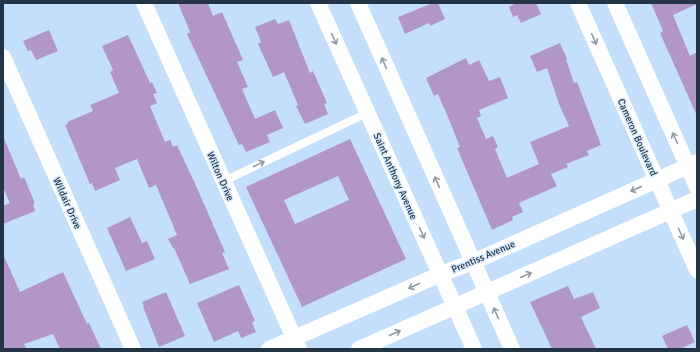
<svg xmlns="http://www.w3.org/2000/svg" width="700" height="352" viewBox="0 0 700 352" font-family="Signika,sans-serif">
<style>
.building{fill:#b396c9;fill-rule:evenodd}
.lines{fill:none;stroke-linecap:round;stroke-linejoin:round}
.lane{stroke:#fff;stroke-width:8}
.street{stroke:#fff;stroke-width:16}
.oneway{stroke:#919aa3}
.labels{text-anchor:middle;stroke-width:3;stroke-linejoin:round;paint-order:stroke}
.street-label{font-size:10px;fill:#233447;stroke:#d9ebfe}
</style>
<rect width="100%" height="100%" fill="#c4dffb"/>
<path class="building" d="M178,3H208L213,16L222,12L243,60L237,62L248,87L242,89L255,119L275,110L283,128L267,135L270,142L246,152L242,144L239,145L187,34L190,32Z
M433,3H438L445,19L430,26L429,23L405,34L398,17Z
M516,3H536L541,14L521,23L517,15L513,17L509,7Z
M651,3H697V4L673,15L690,56L697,52V116L660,33L663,31Z
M275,19L278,24L289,20L310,73L313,71L327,103L324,104L328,114L305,124L296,106L298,105L284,72L273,77L258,44L261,42L255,27Z
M49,30L58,51L36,60L31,50L28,51L23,41Z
M128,35L150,83L152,82L157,93L153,94L157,103L150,106L165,142L170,140L173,147L177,145L197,188L225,252L222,253L229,269L190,284L174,248H173L168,239L177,235L156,185L149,188L137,159L115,168L120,180L95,191L92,183L90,184L65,125L68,124L67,122L93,111L90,105L119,93L110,72L113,70L102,46Z
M560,43L567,59H566L574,83L577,82L601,145L587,151L589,155L566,164L568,167L551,174L557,186L519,203L523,212L512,217L513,220L492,230L457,148L460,147L450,122L438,94L434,96L426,78L466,58L469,65L479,60L489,81L500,77L508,98L479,110L481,116L477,118L486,139L493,136L498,147L495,149L507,178L539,164L530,142L569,126L559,104L547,68L537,72L530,56Z
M3,136L21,179L24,177L34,201V205H33L35,211L3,224V206L10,203L3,187Z
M350,139L406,259L302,307L246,187ZM338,176L349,200L295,224L284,200Z
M130,217L142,243L147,241L155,259L126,271L107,228Z
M3,254L20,292L63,272L87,324L89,323L101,349H60L53,334L24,344L27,349H3Z
M239,285L255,321L252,322L256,332L241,338L238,331L214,342L197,303Z
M568,286L574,299L593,292L600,308L581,317L596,349H552L530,302Z
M166,292L185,336L159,347L143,307L144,306L142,302Z
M687,325L695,342L680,349H668L662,336Z"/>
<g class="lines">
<path class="lane" d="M224,181L367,113"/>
<path class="street" d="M144,3L299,349
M318,3L474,349
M358,3L512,349
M578,3L697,270
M615,3L697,187
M3,57L133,349
M269,349L441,274L473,262L697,162
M359,349L697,199"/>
</g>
<defs><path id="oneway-shaft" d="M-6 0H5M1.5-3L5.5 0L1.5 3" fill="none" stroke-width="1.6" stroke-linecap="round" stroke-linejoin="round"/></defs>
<g class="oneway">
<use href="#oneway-shaft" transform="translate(334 39) rotate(66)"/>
<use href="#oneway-shaft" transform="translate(594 39) rotate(66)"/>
<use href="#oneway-shaft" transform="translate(384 63) rotate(-114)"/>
<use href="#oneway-shaft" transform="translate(675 138) rotate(-114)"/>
<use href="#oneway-shaft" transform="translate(259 164) rotate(-25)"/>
<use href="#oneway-shaft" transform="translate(437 182) rotate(-114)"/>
<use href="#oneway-shaft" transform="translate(636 189) rotate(156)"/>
<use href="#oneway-shaft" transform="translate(422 233) rotate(66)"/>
<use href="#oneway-shaft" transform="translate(681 234) rotate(66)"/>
<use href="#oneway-shaft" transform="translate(526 275) rotate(-24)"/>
<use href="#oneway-shaft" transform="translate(414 286) rotate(156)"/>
<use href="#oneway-shaft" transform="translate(496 313) rotate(-114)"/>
<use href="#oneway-shaft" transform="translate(395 333) rotate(-24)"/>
</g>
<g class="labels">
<g class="street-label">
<text transform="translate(638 137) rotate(66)" y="4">Cameron Boulevard</text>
<text transform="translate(221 176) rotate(66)" y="4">Wilton Drive</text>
<text transform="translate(396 176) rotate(66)" y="4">Saint Anthony Avenue</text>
<text transform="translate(68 203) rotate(66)" y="4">Wildair Drive</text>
<text transform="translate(483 256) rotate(-23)" y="4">Prentiss Avenue</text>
</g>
</g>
<rect width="700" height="352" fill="none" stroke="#233447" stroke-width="8"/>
</svg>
